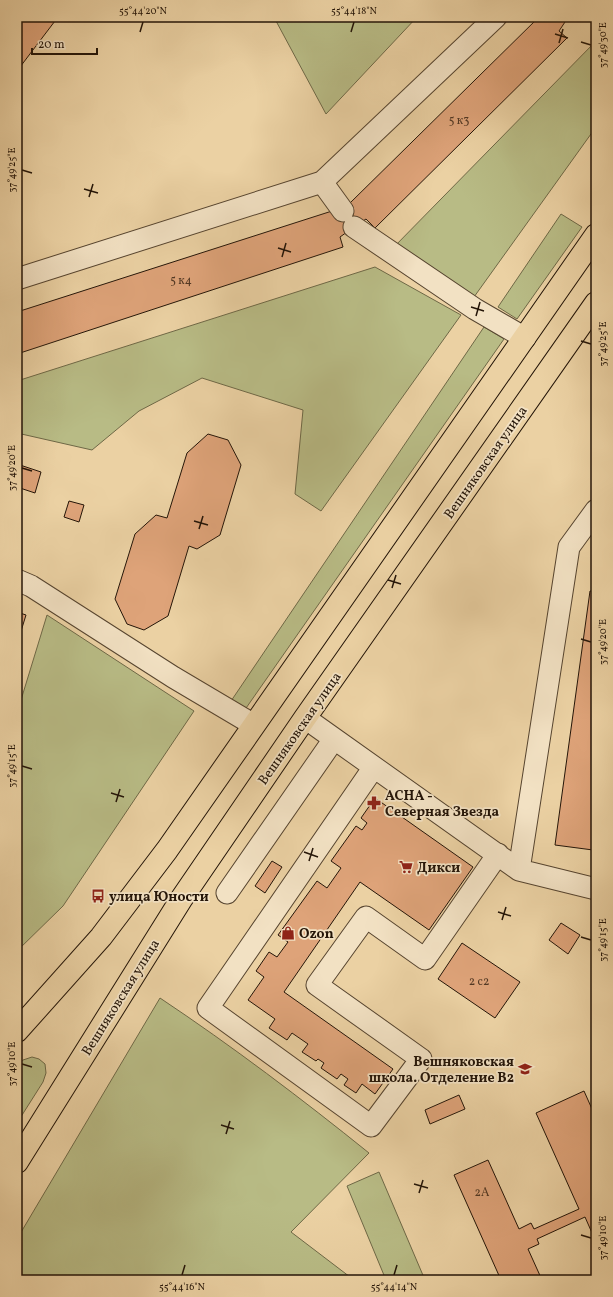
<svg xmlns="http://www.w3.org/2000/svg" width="613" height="1297" viewBox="0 0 613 1297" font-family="Vollkorn,serif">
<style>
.green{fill:#b8bb85;stroke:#6e6846}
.building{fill:#dea379;stroke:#241508}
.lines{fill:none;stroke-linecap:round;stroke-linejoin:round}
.minor-casing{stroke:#56442f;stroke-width:23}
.major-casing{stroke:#241508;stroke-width:24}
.minor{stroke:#f2e1c3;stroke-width:21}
.major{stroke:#ebd1a3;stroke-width:22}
.ticks{fill:none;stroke:#241508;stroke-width:1.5}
.labels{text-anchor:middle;stroke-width:3.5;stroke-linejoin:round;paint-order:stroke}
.number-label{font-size:12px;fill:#523824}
.street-label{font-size:14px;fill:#241508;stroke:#f2e1c3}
.poi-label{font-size:14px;font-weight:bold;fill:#241508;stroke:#f2e1c3;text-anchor:start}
.neatline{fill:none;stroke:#241508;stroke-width:1.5}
.ticks-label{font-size:10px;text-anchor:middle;fill:#241508}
</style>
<rect width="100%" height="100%" fill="#ebd1a3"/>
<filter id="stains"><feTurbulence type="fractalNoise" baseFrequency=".005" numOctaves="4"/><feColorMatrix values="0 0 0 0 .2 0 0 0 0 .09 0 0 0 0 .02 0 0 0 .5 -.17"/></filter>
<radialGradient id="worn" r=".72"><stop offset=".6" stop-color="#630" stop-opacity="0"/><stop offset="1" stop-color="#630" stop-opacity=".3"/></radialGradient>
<path class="green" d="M279,17H417L326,114L276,21Z
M596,41V127L474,297L391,250Z
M561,214L582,227L517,319L498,307Z
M375,267L461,315L321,511L295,494L303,410L202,378L139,411L92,450L17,433V381Z
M484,327L504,339L244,711L229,704Z
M47,615L194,711L63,906L17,951V713Z
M160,998C232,1046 302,1099 369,1153L291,1232L354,1280H17V1239Z
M32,1057L39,1059L45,1064L46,1073L43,1082L17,1123V1065L23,1060Z
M379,1172L425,1280H386L347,1186Z"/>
<path class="building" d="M17,17H58L17,71Z
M539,17H564L567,19L559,31L567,38L375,228L366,219L354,227L343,211L353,206L350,203Z
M332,211L334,216L343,211L354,227L340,237L343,247L17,354V312Z
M208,434L228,440L241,465L220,535L197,549L189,546L168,616L144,630L127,624L115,599L135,534L156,515L167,518L187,453Z
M17,464L41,472L35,493L17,487Z
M69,501L84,505L79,522L64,517Z
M590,591H596V827L593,850L555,845Z
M17,612L26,615L17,644Z
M375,798L473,867L429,930L360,882L284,992L393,1069L375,1094L362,1084L356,1093L344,1085L348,1079L341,1074L337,1079L321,1068L324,1063L318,1059L316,1061L302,1052L308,1044L292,1033L287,1040L269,1028L275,1019L248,1000L264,977L256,971L269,952L277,957L288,942L278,935L317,881L327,888L341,868L331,861L356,826L362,830L367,823L361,818Z
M272,861L282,867L265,893L255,886Z
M561,923L580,935L568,954L549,940Z
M462,943L520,982L495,1018L438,979Z
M584,1091L596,1118V1242L585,1217L537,1239L539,1244L528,1249L542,1280H501L454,1175L488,1160L519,1229L531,1223L534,1229L579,1209L536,1113Z
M459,1095L465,1109L430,1124L425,1110Z"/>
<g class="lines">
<g class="minor-casing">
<path id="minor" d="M322,182L343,211
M354,227L475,309L525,338
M17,279L322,182L496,17
M17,580L31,586L173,677L254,725
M305,718L519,870L596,889
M374,767L208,1008L371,1126L421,1059L317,985L366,917L425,959L498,854
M519,870L569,547L596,510
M227,893L334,739"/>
</g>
<g class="major-casing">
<path id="major" d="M17,1031L101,937L167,850L596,235
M17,1162L182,898L305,718L596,303"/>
</g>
<use href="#minor" class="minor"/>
<use href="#major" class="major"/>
</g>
<path class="ticks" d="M140,32L143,22M351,32L354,22M555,34L568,38M581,42L591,45M559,43L563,29M22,170L32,173M84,189L98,193M89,197L93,184M278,248L291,252M282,257L286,243M471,307L484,311M476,316L480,302M581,341L591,344M22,468L32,471M194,521L208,525M199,529L203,516M388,580L401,584M392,588L396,575M581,639L591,642M22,766L32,769M111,793L124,797M116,802L120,789M304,852L318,857M309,861L313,848M498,912L511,916M502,920L506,907M581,937L591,940M22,1064L32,1067M221,1125L234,1129M226,1134L230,1121M414,1184L428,1188M419,1193L423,1180M581,1235L591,1238M182,1275L185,1265M394,1275L397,1265"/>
<defs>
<g id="pharmacy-bare" transform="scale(1.08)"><path d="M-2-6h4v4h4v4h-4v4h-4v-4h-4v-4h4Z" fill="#8f2418" stroke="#f2e1c3" stroke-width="2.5" paint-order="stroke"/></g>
<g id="supermarket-bare" transform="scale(1.08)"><path d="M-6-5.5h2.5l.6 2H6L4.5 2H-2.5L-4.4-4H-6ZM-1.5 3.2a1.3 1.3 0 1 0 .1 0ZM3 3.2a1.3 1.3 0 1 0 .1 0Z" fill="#8f2418" stroke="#f2e1c3" stroke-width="2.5" paint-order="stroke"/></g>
<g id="bus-bare" transform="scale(1.08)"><path d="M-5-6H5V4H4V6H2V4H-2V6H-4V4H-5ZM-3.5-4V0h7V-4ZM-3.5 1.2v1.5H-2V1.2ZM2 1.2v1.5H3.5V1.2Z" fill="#8f2418" stroke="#f2e1c3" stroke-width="2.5" paint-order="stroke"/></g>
<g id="shop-bare" transform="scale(1.08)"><path d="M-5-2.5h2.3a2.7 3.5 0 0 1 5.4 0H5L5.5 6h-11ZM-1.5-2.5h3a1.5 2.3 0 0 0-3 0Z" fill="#8f2418" stroke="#f2e1c3" stroke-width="2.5" paint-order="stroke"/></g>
<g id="school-bare" transform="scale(1.08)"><path d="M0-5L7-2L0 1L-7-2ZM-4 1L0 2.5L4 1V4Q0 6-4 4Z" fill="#8f2418" stroke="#f2e1c3" stroke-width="2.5" paint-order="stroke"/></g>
</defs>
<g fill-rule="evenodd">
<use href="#pharmacy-bare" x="374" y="803"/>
<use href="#supermarket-bare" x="406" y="867"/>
<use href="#bus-bare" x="98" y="896"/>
<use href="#shop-bare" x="288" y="933"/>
<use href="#school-bare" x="525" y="1069"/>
</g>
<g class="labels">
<g class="number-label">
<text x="459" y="124">5 к3</text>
<text x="181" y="284">5 к4</text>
<text x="479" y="985">2 с2</text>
<text x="482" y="1196">2А</text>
</g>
<g class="street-label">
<text transform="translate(485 462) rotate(-55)" y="5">Вешняковская улица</text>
<text transform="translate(299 728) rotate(-55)" y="5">Вешняковская улица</text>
<text transform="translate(120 997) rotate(-58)" y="5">Вешняковская улица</text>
</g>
<g class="poi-label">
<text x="385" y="800">АСНА -<tspan x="385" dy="16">Северная Звезда</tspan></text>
<text x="417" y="872">Дикси</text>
<text x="109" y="901">улица Юности</text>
<text x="299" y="938">Ozon</text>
<text x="514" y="1066" text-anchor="end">Вешняковская<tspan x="514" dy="16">школа. Отделение В2</tspan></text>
</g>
</g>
<rect width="613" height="1297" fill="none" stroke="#ebd1a3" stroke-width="44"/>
<path d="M32 48v6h65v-6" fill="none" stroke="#241508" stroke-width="2"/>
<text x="38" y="48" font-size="12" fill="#241508" stroke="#f2e1c3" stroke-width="3" paint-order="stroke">20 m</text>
<rect x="22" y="22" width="569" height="1253" class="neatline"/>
<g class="ticks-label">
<text x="143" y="14">55°44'20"N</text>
<text x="354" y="14">55°44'18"N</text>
<text transform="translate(602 45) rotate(-90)" y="4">37°49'30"E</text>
<text transform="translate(11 170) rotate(-90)" y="4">37°49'25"E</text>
<text transform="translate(602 344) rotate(-90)" y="4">37°49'25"E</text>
<text transform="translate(11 468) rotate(-90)" y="4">37°49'20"E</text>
<text transform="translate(602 642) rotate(-90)" y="4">37°49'20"E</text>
<text transform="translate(11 766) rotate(-90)" y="4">37°49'15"E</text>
<text transform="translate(602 940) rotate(-90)" y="4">37°49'15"E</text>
<text transform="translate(11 1064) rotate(-90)" y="4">37°49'10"E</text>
<text transform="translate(602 1238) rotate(-90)" y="4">37°49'10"E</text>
<text x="182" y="1290">55°44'16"N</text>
<text x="394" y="1290">55°44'14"N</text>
</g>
<rect width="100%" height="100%" filter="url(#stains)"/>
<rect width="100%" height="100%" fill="url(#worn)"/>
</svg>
